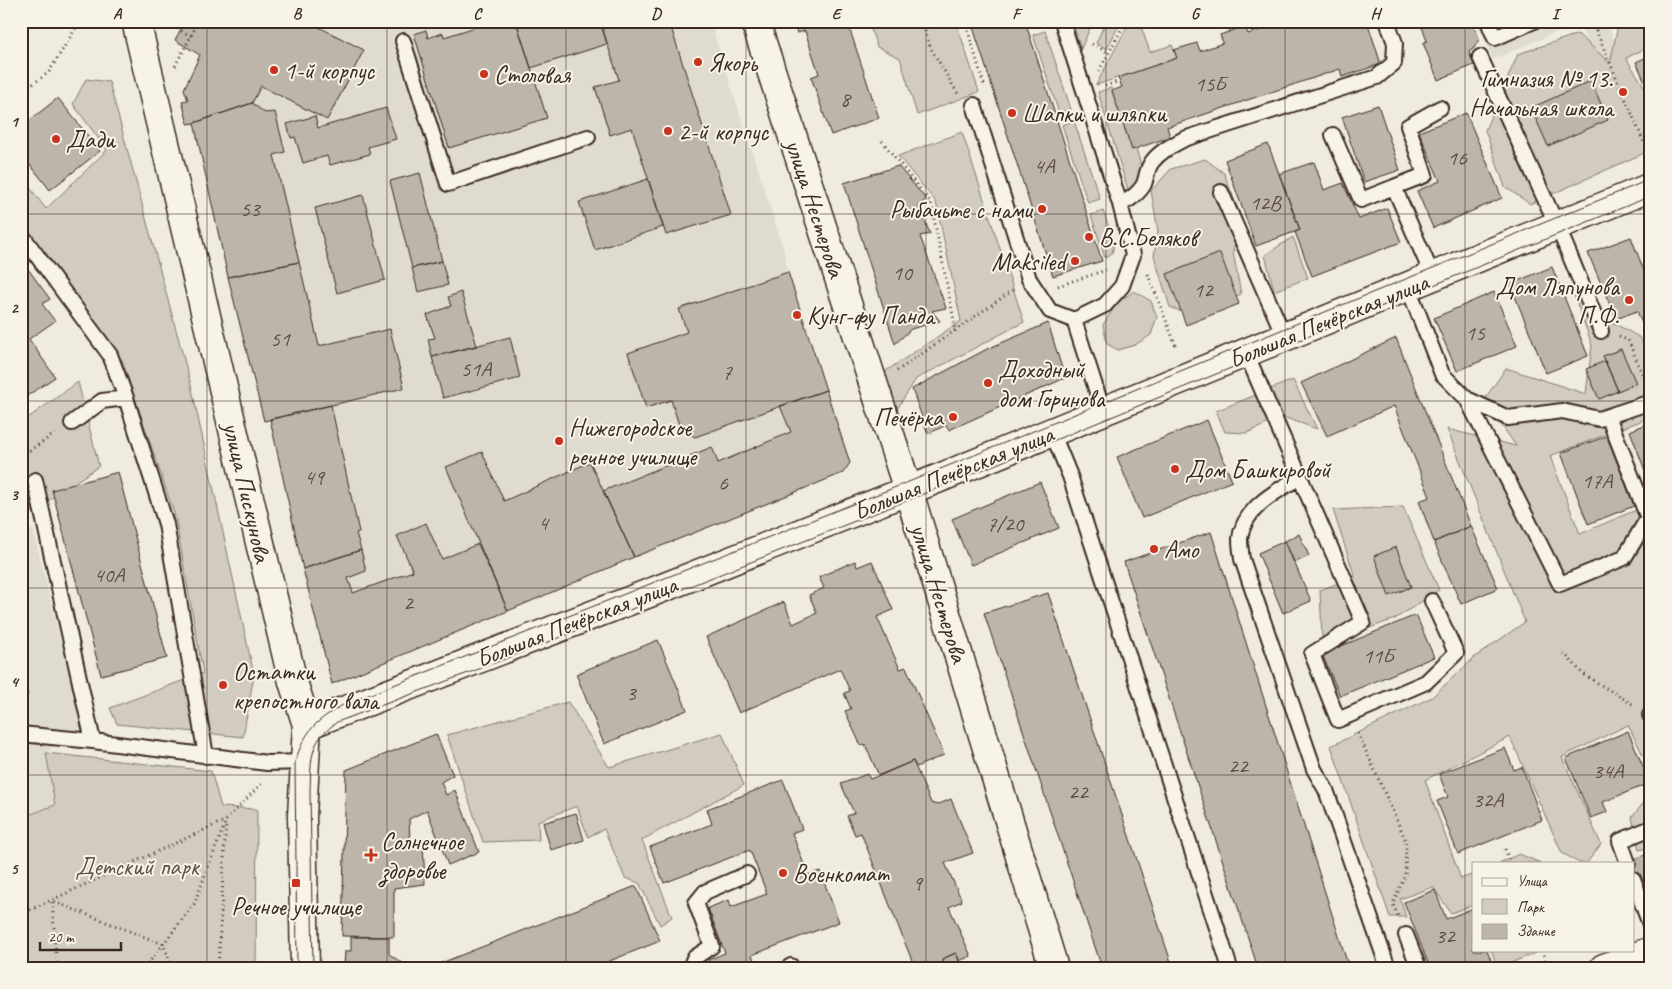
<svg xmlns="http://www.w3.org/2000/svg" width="1672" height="989" viewBox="0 0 1672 989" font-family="Caveat,sans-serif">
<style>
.built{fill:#e0dbd0}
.green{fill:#d1cbc0;stroke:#867a6f}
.building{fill:#bdb5aa;stroke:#3b2a1e}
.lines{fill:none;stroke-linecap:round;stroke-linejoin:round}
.lane-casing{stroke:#3b2a1e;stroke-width:18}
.street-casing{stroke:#3b2a1e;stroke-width:31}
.secondary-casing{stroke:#3b2a1e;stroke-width:31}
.path{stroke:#3b2a1e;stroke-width:3;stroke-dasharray:1 4;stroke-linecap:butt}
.lane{stroke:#f7f3e8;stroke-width:14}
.street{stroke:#f7f3e8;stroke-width:28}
.secondary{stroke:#f7f3e8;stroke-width:28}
.tram{stroke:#3b2a1e;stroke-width:1}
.grid{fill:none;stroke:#3b2a1e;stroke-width:1;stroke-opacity:0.55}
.poi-dot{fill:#c8321e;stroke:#f7f3e8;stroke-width:2}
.labels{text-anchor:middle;stroke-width:4;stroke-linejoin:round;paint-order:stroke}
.number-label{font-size:22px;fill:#5c4d41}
.poi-label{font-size:25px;fill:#3b2a1e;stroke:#f7f3e8;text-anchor:start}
.street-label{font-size:25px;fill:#3b2a1e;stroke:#f7f3e8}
.park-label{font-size:25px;fill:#605246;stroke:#f7f3e8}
.neatline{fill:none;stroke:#3b2a1e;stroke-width:2}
.grid-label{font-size:16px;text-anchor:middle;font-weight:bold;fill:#3b2a1e}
</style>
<rect width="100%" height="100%" fill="#efebe0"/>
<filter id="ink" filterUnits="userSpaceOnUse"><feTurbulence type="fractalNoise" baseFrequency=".02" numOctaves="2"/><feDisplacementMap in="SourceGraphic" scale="10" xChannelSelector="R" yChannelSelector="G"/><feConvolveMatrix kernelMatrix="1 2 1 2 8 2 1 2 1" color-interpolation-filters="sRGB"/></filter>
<g filter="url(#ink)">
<path class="built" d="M185,21H710L783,247L788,272L850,463L843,473L634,557L332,684L303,569L270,420L264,421L228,277L194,124H188L182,101L188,99L184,89L200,55L175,40Z
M1477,21H1606L1651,125L1631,143L1579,23L1493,59Z
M33,529L82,727L46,753L55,805L21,818V533Z"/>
<path class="green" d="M868,21H956L979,92L917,115L900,58L877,47Z
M1072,21H1093L1081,49Z
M1106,21H1121L1107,49L1096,43Z
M1130,21H1139L1150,52L1172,45L1177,58L1096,85Z
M1619,21H1651V46L1626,58L1651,97V150L1530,204L1505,187L1485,130L1518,54L1578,34L1610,63Z
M1045,31L1071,109L1059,113L1033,35Z
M86,79L109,82L191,385L254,675L243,737L117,724L110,708L203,673L175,516L122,360L21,222V176L46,209L107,150L73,104Z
M1111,88L1132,150L1136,148C1142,169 1146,176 1129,193L1098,92Z
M1074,121L1100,199L1088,203L1062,125Z
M962,132L1024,322L916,379L897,409L883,373L961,321L936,202L898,156Z
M1205,159L1224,173L1241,217L1233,252L1241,294L1194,317L1170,307L1154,256L1158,231L1151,191L1171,169Z
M1103,211C1106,220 1115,241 1113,250C1112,254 1109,256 1105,258L1091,215Z
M1293,237L1308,278L1274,291L1265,255Z
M1134,291L1151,301L1157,317L1151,335L1135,345L1118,350L1107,344L1103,325L1117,303Z
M1574,295L1608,320L1639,337L1651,361V417L1550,456L1580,534L1636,510L1651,493V771L1628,725L1562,757L1601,844L1587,863H1579L1562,853L1510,737L1425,780L1461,879L1473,874V905L1451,913L1433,887L1400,899L1406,917H1390L1331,746L1432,697L1475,657L1525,622L1447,429L1516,446L1484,400L1506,368L1586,394L1592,345Z
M1293,380L1317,429L1283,417L1247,433L1225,432L1216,411Z
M78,382L99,466L21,519V423Z
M1403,507L1439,590L1395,619L1341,638L1322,637L1320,590L1355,577L1333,510Z
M568,702L609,767L722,733L744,785L642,840L672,917L660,925L639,883L625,878L604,829L588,837L577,806L538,821L539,840L483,842L447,735Z
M46,753L211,771L221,807L257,809L256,968H21V818L55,805Z
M1651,794V847L1639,850L1632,817Z
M1519,854L1541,863H1499Z
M1491,950H1543L1498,968Z"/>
<path class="building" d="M185,21H307L364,50L327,120L261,86L252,103L194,123L188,124L182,101L188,100L184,89L200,55L175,40Z
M495,21H516L547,118L449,148L414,34L426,30L428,38L443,33L444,37Z
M516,21H600L607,44L531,68Z
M600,21H669L731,215L666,235L632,128L610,135L595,87L619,80Z
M793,21H847L879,118L831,135L811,77L819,74L805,31L797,33Z
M971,21H1025L1102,261L1053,276Z
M1272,21H1367L1381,64L1342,77L1340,69L1167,127L1170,137L1132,150L1112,91L1122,87L1118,78L1177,58L1174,50L1197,43L1200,51L1223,43L1220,35L1245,26L1248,34L1263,29L1262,24Z
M1420,21H1472L1479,39L1474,48L1469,52L1474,65L1438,80L1423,43L1427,41Z
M1651,55V95L1636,62Z
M1591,81L1608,120L1548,146L1531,108Z
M58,98L100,151L50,190L21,153V127Z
M252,103L265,113L275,112L285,152L274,155L299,262L228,277L194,123Z
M1378,105L1400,170L1364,182L1342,117Z
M386,108L396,139L368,147L370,154L330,165L327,156L303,163L295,137L291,138L287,124L315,116L318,128Z
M1466,113L1502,198L1433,228L1417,191L1440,181L1419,132Z
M1268,144L1300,230L1256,246L1225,160Z
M1314,162L1324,190L1343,183L1359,219L1387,208L1401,242L1312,276L1295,232L1300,230L1279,174Z
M898,166L926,199L919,206L930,234L920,236L946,308L932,311L940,321L911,329L895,344L844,183Z
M420,173L442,261L412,268L390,181Z
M648,179L663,227L595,250L579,202Z
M363,195L385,280L337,293L315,208Z
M1631,237L1651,289V346L1637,311L1616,319L1588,253Z
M1220,253L1239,304L1186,325L1167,274Z
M442,261L448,285L418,292L412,268Z
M299,262L319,346L390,329L404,388L264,421L228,277Z
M25,265L50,299L42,304L55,321L29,339L55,377L21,400V268Z
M1552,267L1588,356L1546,373L1510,284Z
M788,272L826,390L695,437L680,428L671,400L646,408L628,353L687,332L679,309Z
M461,292L477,346L432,357L428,339L435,338L427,315L451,306L448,297Z
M1494,292L1517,346L1457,371L1434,318Z
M1048,323L1065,378L949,430L946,425L928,434L912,389L987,349Z
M510,337L520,378L443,398L432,357Z
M1396,338L1471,526L1434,542L1419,501L1430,497L1394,406L1327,436L1301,383Z
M1621,349L1636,383L1618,391L1603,356Z
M1605,361L1618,391L1599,399L1586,369Z
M826,390L850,463L843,473L634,557L603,491L712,447L718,463L791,432L780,406Z
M331,405L359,532L356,533L361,550L303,569L270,419Z
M1207,420L1232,481L1142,518L1117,457Z
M1651,422V480L1649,481L1630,431Z
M1607,436L1634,506L1588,524L1561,453Z
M482,452L504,501L590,462L634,557L508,611L446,467Z
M118,472L167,658L101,675L52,490Z
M1040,482L1059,528L971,565L952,519Z
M426,523L442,559L478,544L508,611L332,684L303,569L361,550L366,571L348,578L353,593L413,571L397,536Z
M1471,526L1498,588L1461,604L1434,542Z
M1211,532L1349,968H1258L1124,562Z
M1299,534L1309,556L1294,563L1285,541Z
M1285,541L1311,601L1283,613L1258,553Z
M1396,547L1411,587L1389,596L1374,556Z
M855,561L857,567L872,561L893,610L877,617L900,669L906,667L944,755L916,767L913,761L879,776L865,744L861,746L845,711L851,709L844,693L850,691L840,669L739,713L706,637L784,602L793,624L817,613L809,595L824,588L819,577Z
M1048,593L1173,968H1102L984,613Z
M1416,615L1434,657L1340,696L1322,654Z
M658,640L687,710L604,744L576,674Z
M21,671L28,695L21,697Z
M1628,731L1650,783L1603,802L1607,812L1591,818L1566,758Z
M436,734L453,775L441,782L446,795L455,790L479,852L448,865L427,810L409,819L410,844L423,843L425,884L394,888V937L342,936L346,770Z
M1505,748L1514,770L1522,767L1542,820L1458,854L1437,801L1448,797L1439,774Z
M913,761L931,803L937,805L951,799L973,853L945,863L962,901L949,907L971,956L959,961L956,953L942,959L946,968H915L861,833L855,835L847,816L854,813L841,784L867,774L870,779Z
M783,780L802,829L792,833L808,875L820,871L839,922L752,955L754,960L733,968H711L708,960L725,953L708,908L729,900L731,907L767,894L750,850L664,883L650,847L712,824L707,809Z
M576,813L584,840L551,850L543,823Z
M1651,853V915L1631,860Z
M636,886L660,941L592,968H437L436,965Z
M1435,890L1446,919L1471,909L1473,914V950H1487L1494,968H1430L1404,902Z
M351,937H389V954L409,968H344L345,951H351Z
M956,953L963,968H946L942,959Z"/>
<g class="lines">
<g class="lane-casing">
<path id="lane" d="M1062,21L1120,204L1133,255L1122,286L1105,305L1074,320
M1488,21L1495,38L1534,21
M403,41L448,184L588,137
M1480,57L1560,232L1601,331
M974,105L1029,279L1050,311L1074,320L1103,411
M1333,135L1361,200L1394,187L1433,277
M1394,187L1425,175L1408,126L1440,108
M1221,192L1285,338
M1120,204C1129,201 1140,192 1144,184C1147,176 1147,168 1152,162C1160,151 1173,145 1184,139L1377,77L1394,63L1395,43L1387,21
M21,234L110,355L126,398L166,524L206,756
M1408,287L1442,374L1467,399L1508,418L1562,411L1599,419L1651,402
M1246,353L1363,622L1312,654L1338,720L1426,682L1456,653L1432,601
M1467,399L1560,584L1624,558L1648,518L1608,416
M72,423L102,401L126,398
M1052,432L1070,476L1230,968
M1300,477C1277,491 1243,508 1240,539C1240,545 1241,552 1242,559L1314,769L1326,790L1388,968
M35,480L93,741
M1650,715L1651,717
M21,734L93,741L267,763L304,762
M1628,863L1620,841L1651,828
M1633,879L1651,927
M1406,935L1419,968
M690,968L694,958L712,946L696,903L705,892L747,874
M788,968L791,966"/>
</g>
<g class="street-casing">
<path id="street" d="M755,21L911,499L1054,968
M1604,968L1651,951"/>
</g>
<g class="secondary-casing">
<path id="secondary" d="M136,21L293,682L307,725L302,816L305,968
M307,725L665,587L937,479L1651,187"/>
</g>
<path class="path" d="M177,21L174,27L191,36
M922,21L930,47L958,94
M965,21L985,88
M1592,21L1646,147
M1092,44L1109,53
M175,66L199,21
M1099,71L1126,21
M1105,86L1117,82
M21,93L49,72L80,21
M882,141L931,203L954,320L955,332
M1148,274L1176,346
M1058,286L1106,270
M1619,337L1628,340L1646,383
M897,371L1013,290
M21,456L56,433
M1564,653L1583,674L1634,705
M1358,733L1406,841L1405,875L1393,904L1398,916
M1505,849L1510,863
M21,914L226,820L262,783
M1542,950L1548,968
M57,968L52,901L163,944L173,968
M145,968L194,904L226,821
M218,968L226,824"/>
<use href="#lane" class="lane"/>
<use href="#street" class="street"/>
<use href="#secondary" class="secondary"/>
<path class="tram" d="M297,968L295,762C305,731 315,721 343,705L906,483L1651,179
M313,968L310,791C311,774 309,754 319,739C323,733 331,727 337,722L487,666L911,499L1651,196"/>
</g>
</g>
<path class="grid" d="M207,21V968M387,21V968M566,21V968M746,21V968M926,21V968M1106,21V968M1285,21V968M1465,21V968M21,214H1651M21,401H1651M21,588H1651M21,775H1651"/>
<g class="poi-dot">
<circle cx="698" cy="62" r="5"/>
<circle cx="274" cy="70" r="5"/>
<circle cx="484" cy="74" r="5"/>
<circle cx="1623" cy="92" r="5"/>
<circle cx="1012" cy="113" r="5"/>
<circle cx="668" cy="131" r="5"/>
<circle cx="56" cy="139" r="5"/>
<circle cx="1042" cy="209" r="5"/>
<circle cx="1089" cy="237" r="5"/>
<circle cx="1075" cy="261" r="5"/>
<circle cx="1629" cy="300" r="5"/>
<circle cx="797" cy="315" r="5"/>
<circle cx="988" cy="383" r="5"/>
<circle cx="953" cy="417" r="5"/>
<circle cx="559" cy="441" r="5"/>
<circle cx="1175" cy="469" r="5"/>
<circle cx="1154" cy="549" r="5"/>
<circle cx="223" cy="685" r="5"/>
<path d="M368.5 847.5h5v5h5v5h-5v5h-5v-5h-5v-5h5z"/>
<circle cx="783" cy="873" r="5"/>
<rect x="291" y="878" width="10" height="10" rx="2.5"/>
</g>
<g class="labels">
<g class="number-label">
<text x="1210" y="91">15Б</text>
<text x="845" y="106">8</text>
<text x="1457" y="165">16</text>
<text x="1044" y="173">4А</text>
<text x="1265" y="210">12В</text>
<text x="250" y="216">53</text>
<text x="902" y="280">10</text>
<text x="1203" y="297">12</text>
<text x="1475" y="340">15</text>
<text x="280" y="346">51</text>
<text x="476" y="376">51А</text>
<text x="727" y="379">7</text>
<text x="314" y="484">49</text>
<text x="1597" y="488">17А</text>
<text x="723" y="490">6</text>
<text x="543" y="530">4</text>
<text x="1005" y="531">7/20</text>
<text x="109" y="582">40А</text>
<text x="408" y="610">2</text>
<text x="1378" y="663">11Б</text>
<text x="631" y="700">3</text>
<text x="1238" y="773">22</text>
<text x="1608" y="778">34А</text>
<text x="1078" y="799">22</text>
<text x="1488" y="807">32А</text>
<text x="917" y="890">9</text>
<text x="1445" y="943">32</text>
</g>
<g class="poi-label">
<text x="708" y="71">Якорь</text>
<text x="284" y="79">1-й корпус</text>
<text x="494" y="83">Столовая</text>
<text x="1613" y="87" text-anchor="end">Гимназия № 13.<tspan x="1613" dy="29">Начальная школа</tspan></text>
<text x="1022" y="122">Шапки и шляпки</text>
<text x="678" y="140">2-й корпус</text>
<text x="66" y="148">Дади</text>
<text x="1032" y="218" text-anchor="end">Рыбачьте с нами</text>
<text x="1099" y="246">В.С.Беляков</text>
<text x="1065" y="270" text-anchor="end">Maksiled</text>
<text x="1619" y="295" text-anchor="end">Дом Ляпунова<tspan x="1619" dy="29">П.Ф.</tspan></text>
<text x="807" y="324">Кунг-фу Панда</text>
<text x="998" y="378">Доходный<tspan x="998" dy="29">дом Горинова</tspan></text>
<text x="943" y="426" text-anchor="end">Печёрка</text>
<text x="569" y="436">Нижегородское<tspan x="569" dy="29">речное училище</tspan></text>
<text x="1185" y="478">Дом Башкировой</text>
<text x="1164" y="558">Амо</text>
<text x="233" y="680">Остатки<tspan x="233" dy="29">крепостного вала</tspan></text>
<text x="381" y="850">Солнечное<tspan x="381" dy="29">здоровье</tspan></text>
<text x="793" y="882">Военкомат</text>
<text x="296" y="915" text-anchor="middle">Речное училище</text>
</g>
<g class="street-label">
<text transform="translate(816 208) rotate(72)" y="9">улица Нестерова</text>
<text transform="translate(1328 320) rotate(-22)" y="9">Большая Печёрская улица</text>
<text transform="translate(953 472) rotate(-22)" y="9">Большая Печёрская улица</text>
<text transform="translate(248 492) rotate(77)" y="9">улица Пискунова</text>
<text transform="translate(940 593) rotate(73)" y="9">улица Нестерова</text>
<text transform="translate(576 621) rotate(-21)" y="9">Большая Печёрская улица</text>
</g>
<g class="park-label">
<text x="137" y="875">Детский парк</text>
</g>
</g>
<rect width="1672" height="989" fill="none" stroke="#f7f3e8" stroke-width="55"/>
<rect x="1472" y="862" width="162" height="90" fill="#f7f3e8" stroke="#aca397"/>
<rect x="1482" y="878" width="25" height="8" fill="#f7f3e8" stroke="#aca397"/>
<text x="1517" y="886" font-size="15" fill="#3b2a1e">Улица</text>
<rect x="1482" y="899" width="25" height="15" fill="#d1cbc0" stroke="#aca397"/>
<text x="1517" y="912" font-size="15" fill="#3b2a1e">Парк</text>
<rect x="1482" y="924" width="25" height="15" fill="#bdb5aa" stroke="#aca397"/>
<text x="1517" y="936" font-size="15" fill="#3b2a1e">Здание</text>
<path d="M40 942v8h81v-8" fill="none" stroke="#3b2a1e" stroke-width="2.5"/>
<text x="48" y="942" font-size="15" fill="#3b2a1e" stroke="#f7f3e8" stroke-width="4" paint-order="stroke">20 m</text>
<rect x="28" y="28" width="1616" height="934" class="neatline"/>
<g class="grid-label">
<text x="117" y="19">A</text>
<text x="297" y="19">B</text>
<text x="477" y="19">C</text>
<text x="656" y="19">D</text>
<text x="836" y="19">E</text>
<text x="1016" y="19">F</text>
<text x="1195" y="19">G</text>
<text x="1375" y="19">H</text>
<text x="1555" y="19">I</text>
<text x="14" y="127">1</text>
<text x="14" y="313">2</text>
<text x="14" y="500">3</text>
<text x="14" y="687">4</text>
<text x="14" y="874">5</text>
</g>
</svg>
